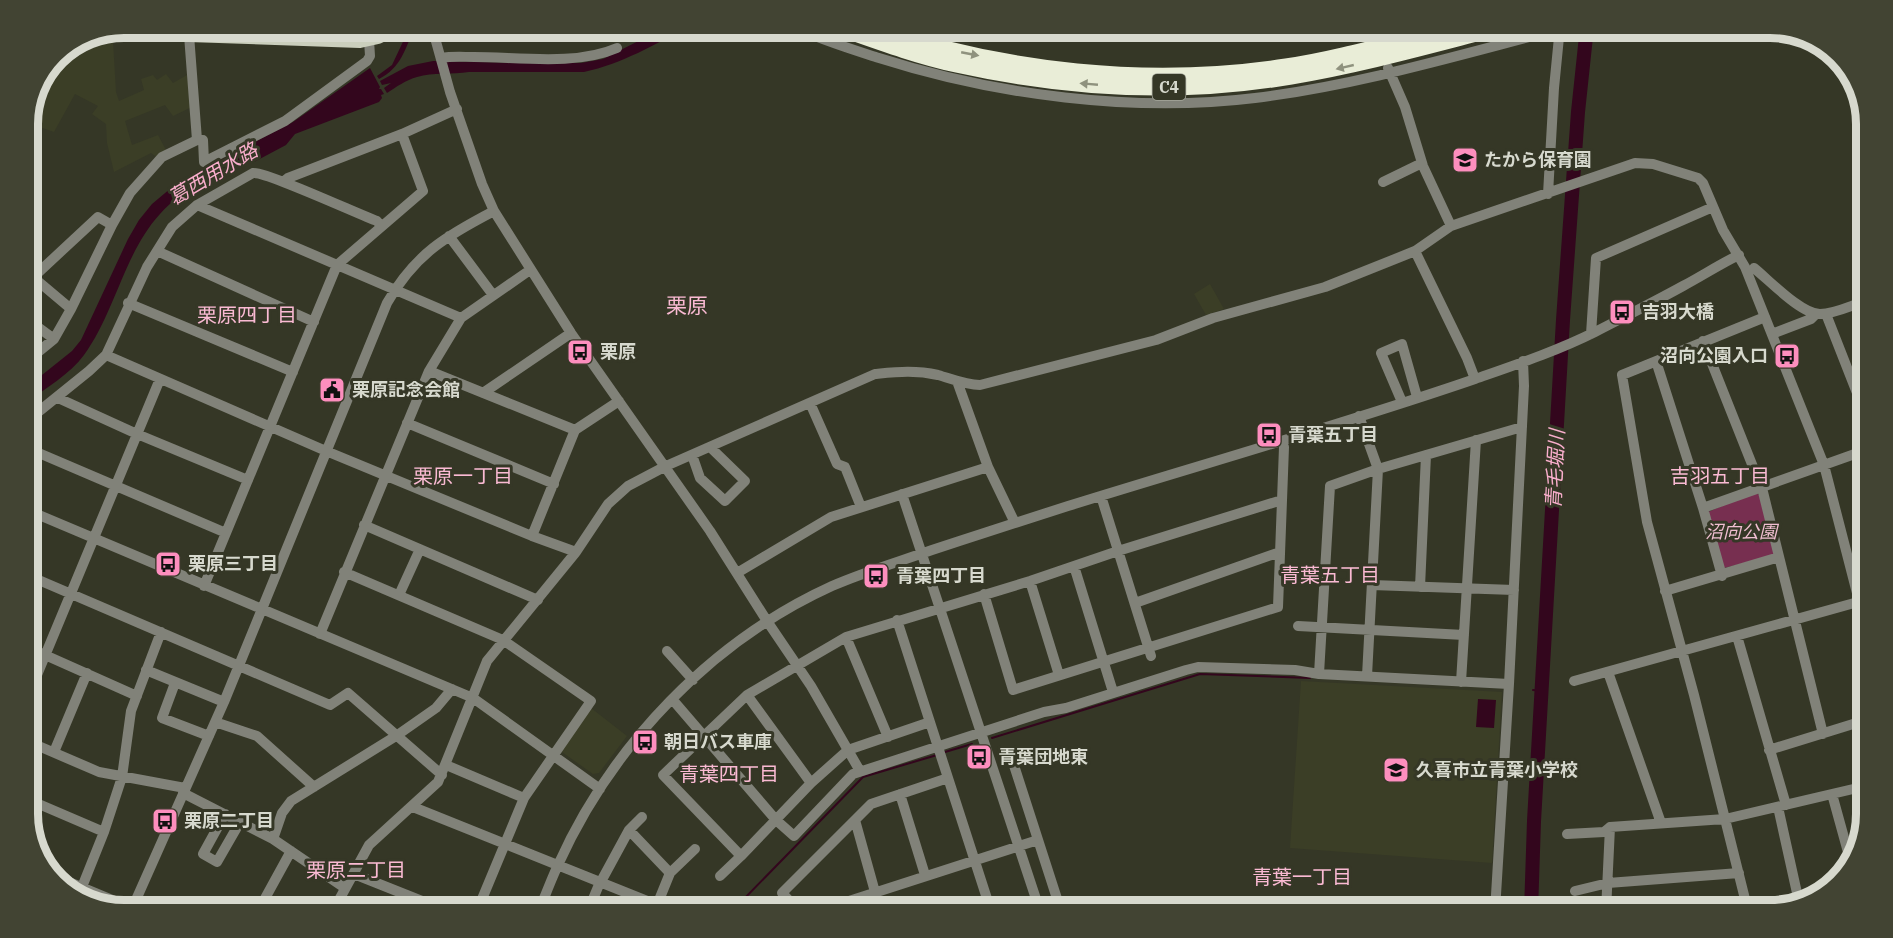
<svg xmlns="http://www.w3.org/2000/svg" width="1893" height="938" viewBox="0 0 1893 938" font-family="'IBM Plex Serif','Noto Sans JP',serif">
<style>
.built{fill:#3b3e26}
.green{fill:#772f50}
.water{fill:#33061d}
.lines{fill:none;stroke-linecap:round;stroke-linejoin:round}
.stream{stroke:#33061d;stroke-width:2}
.river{stroke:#33061d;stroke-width:14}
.minor{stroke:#818279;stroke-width:10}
.major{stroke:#cbcfbd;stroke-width:14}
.highway-bridge{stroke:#e9edd7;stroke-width:15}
.oneway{fill:#8f927e}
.labels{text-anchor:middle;stroke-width:6;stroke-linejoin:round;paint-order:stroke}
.shield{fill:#353726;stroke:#a6a89c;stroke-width:1.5}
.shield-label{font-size:16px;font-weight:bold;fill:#d7d9ce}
.poi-label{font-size:18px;font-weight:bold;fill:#d7d9ce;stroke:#353726;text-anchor:start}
.park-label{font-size:18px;font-style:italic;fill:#f0bed1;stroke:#353726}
.water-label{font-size:20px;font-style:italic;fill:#f9aecc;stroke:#353726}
.neighbourhood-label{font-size:20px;fill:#fabad3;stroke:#353726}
.quarter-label{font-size:21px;fill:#fabad3;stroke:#353726}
.rim{fill:none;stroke:#d7d9ce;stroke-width:8}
</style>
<rect width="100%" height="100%" fill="#353726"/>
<path class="built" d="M93,40L113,41L116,92L119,101L144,90L141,79L153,75L157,80L166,74L173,83L187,75L192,107L173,116L165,105L125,121L132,145L158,135L167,152L158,158L151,153L114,172L107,143L106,124L92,114L98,106L75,94L54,132L37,126L27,119L56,55Z
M1210,284L1224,309L1206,315L1194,294Z
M1301,681L1502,692L1492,863L1290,848Z
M591,708L627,736L599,773L593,774L562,752V749Z"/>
<path class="green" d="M1755,492L1759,495L1775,553L1772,556L1724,568L1708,512Z"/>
<path class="water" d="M413,27H415C405,49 401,68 379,79L377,76L392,65L409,29Z
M666,27H689C655,44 622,64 584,72H469C452,75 433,72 417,77C406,80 396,87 387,93L384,88L391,83L382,85L380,81L408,66L433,61L523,63H581L603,59Z
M370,68L380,87L379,89H381L384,94L381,95L382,98L379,102L295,134L286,145L252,163L249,158C219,174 183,188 160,214C124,253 115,313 84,355C70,374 46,388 27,402V387L72,351L81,340L128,239L139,220L152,204L177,183L293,122Z
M1478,699L1496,700L1494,728L1476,727Z"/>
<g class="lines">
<path class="stream" d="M324,27L373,30
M1842,63L1856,88
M1533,690L1542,691
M992,738L1200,674L1310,678
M945,752L972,744
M749,911L741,902L863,777L937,755"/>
<path class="river" d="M1531,911L1534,821L1563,320L1578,112L1587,27"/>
<path class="minor" d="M432,27L450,92L482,184L494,211L571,333L710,531L767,621L811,686L860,771
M794,27C821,40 851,49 879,58C995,95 1134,113 1255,98C1359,85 1459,55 1560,29
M1371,27L1381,51
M189,35L197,140H203L204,162L285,121L367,61L370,56L369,40
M1375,36L1408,27
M441,58C452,56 463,57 474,57C518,57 576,66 617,48
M1388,68L1405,107L1423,166L1451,226
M283,182L288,178L402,134L457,109
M1383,182L1422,163
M1548,194L1554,88L1560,27
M197,205L461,318
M449,236L493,295
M157,251L314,322
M1415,251L1467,358L1475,379
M1754,268C1769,280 1801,314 1820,314C1835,314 1852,305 1866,301
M33,277L71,309
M27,283L98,217L112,225
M128,303L293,372
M1826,314L1866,416
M27,319L54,339
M1591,334L1596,258L1713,207
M1772,334L1811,319L1816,314
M1703,341L1763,492L1823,734
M106,355L326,451L532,536L576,552
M27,361L54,339L71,309L112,225L130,193L162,157L197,140
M1656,361L1703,508L1722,576
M429,371L575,430
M957,381L988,467L1015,523
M483,393L571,333
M58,398L137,434L248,480
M1402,402L1381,353L1402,344L1417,397
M810,403L837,464L845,467L861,507
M1359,416L1378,469L1367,676
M27,421L89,371L106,355L147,267L172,227L197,205L253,173C265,171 358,214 377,221L381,226
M407,423L554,484
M27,448L226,533
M692,455L700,478L725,501L745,481L710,447
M902,494L1040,911
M1101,496L1151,656
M1703,508L1866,450
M27,510L473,698L600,789
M364,525L538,600
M532,536L575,430L619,401
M1074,566L1113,692
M344,572L503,640L591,701L524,798L477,911
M737,573L831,517L988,467
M27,575L330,705L348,693L442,775
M1030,581L1059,675
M1372,585L1514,590
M204,586L337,265L423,191L402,134
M1420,587L1426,455
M1665,591L1779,557
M984,594L1013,690L1278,607L1284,447
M399,595L420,549
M1135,603L1280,552
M897,620L991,911
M1298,626L1464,635
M320,634L429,371L461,318L530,270
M1737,636L1786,805
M846,637L888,737
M27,647L137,696
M667,651L693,680
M146,670L224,702
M1608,672L1661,823
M1319,674L1330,486L1378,469L1522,427
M1574,681L1865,600
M1461,682L1476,440
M175,683L162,718L209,736
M747,695L811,783
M27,699L160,379
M672,699L776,820L794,836L853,774L1044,712L1066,708L1186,670L1198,667L1295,670L1319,674L1509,684
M215,722L257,736L314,787
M930,722L848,750L811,783L741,856L663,775L747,695L846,637L1030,581L1118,551L1282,500
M27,741L99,772L185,788
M1769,750L1866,720
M54,752L87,673
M1010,753L1061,911
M446,765L524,798
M183,793L273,839L345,888
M900,794L925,875
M1832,794L1851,863
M27,799L104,832
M413,807L672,911
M1778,807L1799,902
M225,814L203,854L217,862L240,822
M855,820L875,892
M629,830L670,873L657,905
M1567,834L1604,832L1610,827L1725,819L1866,786
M273,839L282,813L291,801L396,736L436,708L452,689
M670,873L695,849
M50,874L139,911
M354,874L447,911
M720,876L741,856
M82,887L104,832L122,777L131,711L161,632
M1575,891L1608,883L1739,873
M131,911L224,702L387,303C415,254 446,236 494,211
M258,911L291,851
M333,911L369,845L438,782L487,661L576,552L608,504L628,486L666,466L875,374C897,372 915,370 938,375C952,379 965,385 980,385L1156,340L1213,318L1325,287L1415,251L1451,226L1635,163L1653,164L1698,178L1703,183L1723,230L1745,267L1824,465L1866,628
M539,911C545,896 551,880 558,865C612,745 711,641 832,586C864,572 898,562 932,550C977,535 1022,521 1068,506C1203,464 1341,425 1475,379C1515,365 1557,351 1595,332C1624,317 1654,302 1683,286C1702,276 1720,264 1739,255
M588,911L598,887L629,830L642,817
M799,911L782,893L871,804L948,778
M818,911L1038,840
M970,911L989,905
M1495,911L1509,684L1524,386L1523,361
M1606,911L1610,827
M1748,911L1694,695L1647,522L1622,375L1765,317"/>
<path class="major" d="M104,35H189L360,41L378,37L399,27"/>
<path class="highway-bridge" d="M835,27C875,41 915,56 956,65C1065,89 1181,96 1291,77C1363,65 1433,45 1504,27
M873,27C1005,71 1147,87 1286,66C1341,58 1399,40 1454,27"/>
</g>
<defs><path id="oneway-solid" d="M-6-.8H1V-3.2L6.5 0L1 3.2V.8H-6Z" transform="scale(1.5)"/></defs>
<g class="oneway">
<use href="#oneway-solid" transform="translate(970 54) rotate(11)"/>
<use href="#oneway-solid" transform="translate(1345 67) rotate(167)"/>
<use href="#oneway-solid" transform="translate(1089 84) rotate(-175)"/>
</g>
<defs>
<g id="school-square" transform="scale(1.35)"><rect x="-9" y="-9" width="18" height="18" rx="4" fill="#fd8ebe" stroke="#353726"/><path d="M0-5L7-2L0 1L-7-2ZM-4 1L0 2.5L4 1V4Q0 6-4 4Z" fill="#111"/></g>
<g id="bus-square" transform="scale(1.35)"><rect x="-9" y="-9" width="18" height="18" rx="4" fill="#fd8ebe" stroke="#353726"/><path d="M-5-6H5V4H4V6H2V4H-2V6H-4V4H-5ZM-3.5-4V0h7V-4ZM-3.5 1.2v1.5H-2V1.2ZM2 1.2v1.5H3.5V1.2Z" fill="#111"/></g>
<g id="civic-square" transform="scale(1.35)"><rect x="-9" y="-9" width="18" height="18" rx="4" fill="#fd8ebe" stroke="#353726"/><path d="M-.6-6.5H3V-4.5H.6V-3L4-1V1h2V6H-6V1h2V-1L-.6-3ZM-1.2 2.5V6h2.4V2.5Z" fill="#111"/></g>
</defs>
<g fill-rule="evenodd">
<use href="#school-square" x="1465" y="160"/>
<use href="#bus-square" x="1622" y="312"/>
<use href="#bus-square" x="580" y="352"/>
<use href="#bus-square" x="1787" y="356"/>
<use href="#civic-square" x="332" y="390"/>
<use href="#bus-square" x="1269" y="435"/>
<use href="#bus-square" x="168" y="564"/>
<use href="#bus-square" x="876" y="576"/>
<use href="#bus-square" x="645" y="742"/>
<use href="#bus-square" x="979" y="757"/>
<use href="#school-square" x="1396" y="770"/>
<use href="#bus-square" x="165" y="821"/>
</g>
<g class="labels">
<rect class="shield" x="1152.5" y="74" width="33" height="26" rx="4.5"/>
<g class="shield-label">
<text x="1169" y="93">C4</text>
</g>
<g class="poi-label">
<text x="1484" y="166">たから保育園</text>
<text x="1642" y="318">吉羽大橋</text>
<text x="600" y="358">栗原</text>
<text x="1768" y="362" text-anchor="end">沼向公園入口</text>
<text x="352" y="396">栗原記念会館</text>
<text x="1288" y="441">青葉五丁目</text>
<text x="188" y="570">栗原三丁目</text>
<text x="896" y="582">青葉四丁目</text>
<text x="664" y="748">朝日バス車庫</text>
<text x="998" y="763">青葉団地東</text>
<text x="1416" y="776">久喜市立青葉小学校</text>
<text x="184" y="827">栗原二丁目</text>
</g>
<g class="park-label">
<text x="1741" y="538">沼向公園</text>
</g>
<g class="water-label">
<text transform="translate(213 174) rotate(-31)" y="7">葛西用水路</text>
<text transform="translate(1555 469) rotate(-87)" y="7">青毛堀川</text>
</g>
<g class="neighbourhood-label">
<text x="247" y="322">栗原四丁目</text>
<text x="463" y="483">栗原一丁目</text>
<text x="1720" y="483">吉羽五丁目</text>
<text x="1330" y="582">青葉五丁目</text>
<text x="729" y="781">青葉四丁目</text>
<text x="356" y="877">栗原二丁目</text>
<text x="1302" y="884">青葉一丁目</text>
</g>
<g class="quarter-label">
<text x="687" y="313">栗原</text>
</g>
</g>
<path d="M0 0H1893V938H0ZM124 38H1770A86 86 0 0 1 1856 124V814A86 86 0 0 1 1770 900H124A86 86 0 0 1 38 814V124A86 86 0 0 1 124 38Z" fill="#424433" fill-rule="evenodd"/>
<path class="rim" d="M124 38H1770A86 86 0 0 1 1856 124V814A86 86 0 0 1 1770 900H124A86 86 0 0 1 38 814V124A86 86 0 0 1 124 38Z"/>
</svg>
